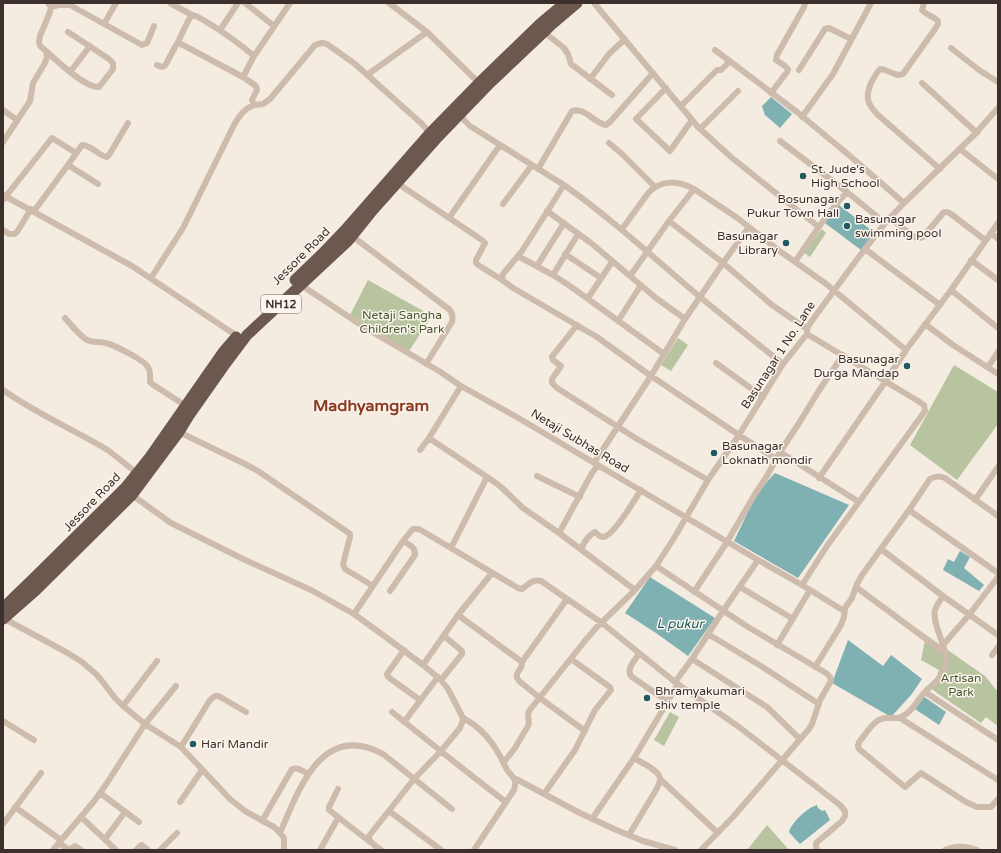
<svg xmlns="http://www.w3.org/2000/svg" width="1001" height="853" viewBox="0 0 1001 853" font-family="'Varela Round',sans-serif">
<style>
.green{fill:#b8c4a0}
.water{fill:#7fb0b2}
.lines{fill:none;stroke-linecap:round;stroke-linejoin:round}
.minor{stroke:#cdbbac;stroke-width:6}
.trunk{stroke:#6c584f;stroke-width:11}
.poi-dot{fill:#1f5a5e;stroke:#fbf5ee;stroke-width:1.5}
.labels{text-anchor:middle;stroke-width:3;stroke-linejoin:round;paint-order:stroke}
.shield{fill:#fbf5ee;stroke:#756b66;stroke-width:1}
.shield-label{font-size:11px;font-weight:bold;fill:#3b302b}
.poi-label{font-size:12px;fill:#3b302b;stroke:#fbf5ee;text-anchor:start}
.street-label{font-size:12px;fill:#3b302b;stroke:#fbf5ee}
.park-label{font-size:12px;fill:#4a5a2e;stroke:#fbf5ee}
.water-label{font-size:13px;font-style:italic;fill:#1f5a5e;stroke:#fbf5ee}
.district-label{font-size:16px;font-weight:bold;fill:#8c3b22;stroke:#fbf5ee}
</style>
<rect width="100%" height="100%" fill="#f4ebe1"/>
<path class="green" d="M822,229L826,233L810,257L803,252Z
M368,280L432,316L409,351L350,315Z
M678,338L688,345L671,371L661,365Z
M954,365L998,392V424L957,480L910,445Z
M926,635L985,676L998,692V726L986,717L981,723L937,693L932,689L939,670L921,660Z
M670,712L679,717L664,746L654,740Z
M767,825L789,850H747Z"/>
<path class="water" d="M771,97L792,114L780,128L765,115L762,106Z
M839,205L875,233L861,250L825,223Z
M775,473L849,505L798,578L734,541L757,493Z
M960,551L970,557L964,568L984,585L979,591L943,570L948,559L954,562Z
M650,577L715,618L688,656L656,633L625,613Z
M848,640L883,666L891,655L922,679L911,695L891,717L832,683Z
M923,696L946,712L939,725L915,709Z
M817,805C817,808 820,809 822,811L825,810L830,820L800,844L796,840L789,832C792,822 807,808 817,805Z"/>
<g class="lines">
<path class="minor" d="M170,3L192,15
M245,3L274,26
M389,3L427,32L481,85
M594,3L698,127L731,157L797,210L819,227
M924,3L922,10C926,15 933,16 938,21V24L935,29L903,74C896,78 888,69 880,69C876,73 874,78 871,83C865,97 867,104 878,115L940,169
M51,7L58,5H70L142,45L147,43L154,26
M104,24L116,3
M220,30L238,3
M544,32L564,48L568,54L571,64L612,95
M177,44L188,21L192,15C199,16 204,21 210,24C226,34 240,44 254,56
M951,48L979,70L998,82
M715,50L797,112L850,156L904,203
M46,51C57,61 85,88 99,87L113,69V63L109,59L68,32
M157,65C161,67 163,68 166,64L175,47L177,44H181L243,77L256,86L257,90L252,100L254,105
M799,70L825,29L829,28L851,39
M70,72L90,46
M367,75L427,32
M243,77L254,56L290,3
M590,79L609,54L625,39
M922,83L977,133
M666,88L636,119L670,151L692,120
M771,93L787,72L788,69L785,66L776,60L777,55L804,7L805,3
M681,106L717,70H721L730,61
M3,110L17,120
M459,115L470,126L564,185C612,219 655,259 700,297C728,320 755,342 783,364
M802,117L833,74L871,3
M700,129L738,91
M780,141L847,192L885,223
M3,142L30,101L33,83L45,63L47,57L46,51L40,46L39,42L40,36L50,12L51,7L48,3
M609,143L622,154L655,187
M960,149L998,179
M68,165L82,145C92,145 98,156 107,157L109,155L128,123
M538,169L572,111C585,107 594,123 606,125L610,122L653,73
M397,183L482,240L485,243L476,260V263L478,265L502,280
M564,185L522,251L503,274L502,280L513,288L597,337L651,376L739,435L776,459
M3,195L132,266L237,336
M3,200L52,138L76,153
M503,204L532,165
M34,211L68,165L98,184
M547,211L591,243L656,298L685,319
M449,218L500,145
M890,218L913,236C917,238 919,239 923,237L943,213C946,211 948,212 951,214L985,240
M749,227L723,263L772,305L807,329
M622,229L649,192C662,179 679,181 694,189
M3,230L9,234H14L17,232L31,209
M991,233L998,239
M352,236L450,310C453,314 453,317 452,322L426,364
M865,249L940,305
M565,254L601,278
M518,256L553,275L570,286L664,354
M971,260L998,280
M795,262C811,238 827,213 847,192
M537,266L564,223
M553,275L578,234
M630,276L669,221L694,189L736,217L781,252L825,283L906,350
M151,278L183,228L235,123L242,113L248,108L254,105L263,104L270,99L315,45L322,43L327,44L355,64L422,124L430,133
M301,285L367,329L439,371L461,386L515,416L758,560L802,585L844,611
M951,290L998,328
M588,298L612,262
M65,318C71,325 80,336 87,340C93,343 100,341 106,343C114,345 144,360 148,367C151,372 150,377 150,382L152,384L186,406
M618,321L641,285
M925,324L953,345L998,374
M577,325L554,354L552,357L553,360L561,366L552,379V383L557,388L637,439L708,480
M716,363L763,397
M988,367L998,352
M3,390C34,412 68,427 101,446L109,451L137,473
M179,432L245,464L258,471L346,531L350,534V537L343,564L345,569L373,586
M429,438L496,483L502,488L523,508L559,533L635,590
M420,450L429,438L461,386
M780,452L859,502
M594,463L651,376L685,319L723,263L669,221
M537,476L580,497
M819,478L885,382L906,350L951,290L998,223
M132,495L171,523L243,559L311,590L354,614L387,638L423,665L441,680L448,689L463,718L462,723L460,728L441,751L414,779L369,836C368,843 376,846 381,850
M975,500L998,467
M909,510L998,573
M559,533L592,473L598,465
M451,548L487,477
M581,549C584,543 588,535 595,532C597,534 600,537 603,537C613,537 635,499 641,490
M881,549L943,596L998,635
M656,566L748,627L826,673L830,677L831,681L820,700L812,724L809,729L733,817L701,850
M802,585L827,546L925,411L924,405L918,401L807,334
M740,587L793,619
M856,587L945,653
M390,591L415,555C416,547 408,544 403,541
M694,592L727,542L755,494L767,476L780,452L801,420L818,392L843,355
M943,596C940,600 937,605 935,610C931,625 951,651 945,669C942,678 932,685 925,692C918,699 913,711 903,716C897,720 892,717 885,718C874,719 866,734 859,742L858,746L859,749L905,787L921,773L966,802L977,807H991L998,799
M354,614L403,541L411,531L413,529H419L518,588L522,589C529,584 533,579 541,581L602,623L675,682L739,727L840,805L845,811V816L842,821L816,843V846L817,850
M458,615L522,662C523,671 512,672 519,681L540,698L585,731
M3,618L66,652L82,662L96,674L102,681L115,698L123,706L145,724L181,747L230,799L245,811L274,827L280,833L284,838V850
M708,634L761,666L819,704
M777,645L810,590
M943,645L969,615L998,577
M404,650L387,674L388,677L420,700
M639,654C635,660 625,670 632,677L667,701
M992,655L998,647
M692,659L723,611L758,560
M522,662L567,599
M423,665L458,615L492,573
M815,667L841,625L844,617L845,608L852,598L857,584L862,575L909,510L930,479C936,476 939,476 945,478L998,516
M441,680L462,654V651L444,636
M675,682L692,659L756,700L767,707L800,739
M925,692L998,740
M123,706L157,661
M392,712C430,742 467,773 506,802
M463,718C483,728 496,746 505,766C510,778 518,775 514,790L474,850
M900,718L998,780
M3,721L34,740
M404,722L438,677
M181,747L210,700L215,696H218L222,698L246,712
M504,762L515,748L528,726L529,723L528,715L529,711L584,642L596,628L635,590L656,566L674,538L708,480L739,435L783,364L807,334V329L811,322L855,262L885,223L904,203L974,135L998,108
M516,779L580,813L614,829L643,841L675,850
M660,779L718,833
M338,789L329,807V810L370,842
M100,793L139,822
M544,794L575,750L595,710L611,690L610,687L607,685L571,659
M180,802L202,770
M15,807L61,840
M389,811L441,850
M81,817L116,850
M592,819L634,758L678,684
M262,821L292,769C298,767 303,771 308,774
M3,824L41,773
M280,833C299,789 322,721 383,754L452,809
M629,835L656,790C658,786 661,782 660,778C659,770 640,762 634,758
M105,839L125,812
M59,843L68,849H70L75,846L81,850
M53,850L95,800L107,783L145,724L176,686
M136,850L140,846L142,845L148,850
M160,850L177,833
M320,850L338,818
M945,850C956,845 966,846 977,850"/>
<path class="trunk" d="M295,280L323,253L345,230L430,133L479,83L541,23L565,3
M3,608L35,577L126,487L150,457L224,351L236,337
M3,619L36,590L132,495L179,432L190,414L223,367L247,335L348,241L372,211L436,139L490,83L544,32L551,25L577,3"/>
</g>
<g class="poi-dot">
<circle cx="803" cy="176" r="4"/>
<circle cx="847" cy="206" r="4"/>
<circle cx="847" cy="226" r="4"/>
<circle cx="786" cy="243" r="4"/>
<circle cx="907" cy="366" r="4"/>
<circle cx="714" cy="453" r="4"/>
<circle cx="647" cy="698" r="4"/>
<circle cx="193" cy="744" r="4"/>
</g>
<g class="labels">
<rect class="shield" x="261" y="295" width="40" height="18" rx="3"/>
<g class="shield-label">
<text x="281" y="308">NH12</text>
</g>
<g class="poi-label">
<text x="811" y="173">St. Jude's<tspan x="811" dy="14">High School</tspan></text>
<text x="839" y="203" text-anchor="end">Bosunagar<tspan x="839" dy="14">Pukur Town Hall</tspan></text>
<text x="855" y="223">Basunagar<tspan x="855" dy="14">swimming pool</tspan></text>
<text x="778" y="240" text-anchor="end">Basunagar<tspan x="778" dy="14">Library</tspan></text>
<text x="899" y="363" text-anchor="end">Basunagar<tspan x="899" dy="14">Durga Mandap</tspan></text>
<text x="722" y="450">Basunagar<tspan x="722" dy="14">Loknath mondir</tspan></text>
<text x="655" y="695">Bhramyakumari<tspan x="655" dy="14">shiv temple</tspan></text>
<text x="201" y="748">Hari Mandir</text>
</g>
<g class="street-label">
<text transform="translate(301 256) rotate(-45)" y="4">Jessore Road</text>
<text transform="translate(778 355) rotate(-57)" y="4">Basunagar 1 No. Lane</text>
<text transform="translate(580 441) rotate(31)" y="4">Netaji Subhas Road</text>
<text transform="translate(92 502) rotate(-46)" y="4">Jessore Road</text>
</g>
<g class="park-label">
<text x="402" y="319">Netaji Sangha<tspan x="402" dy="14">Children's Park</tspan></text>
<text x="961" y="682">Artisan<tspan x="961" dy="14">Park</tspan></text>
</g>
<g class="water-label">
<text x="680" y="628">L pukur</text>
</g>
<g class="district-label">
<text x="371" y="411">Madhyamgram</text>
</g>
</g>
<rect width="1001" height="853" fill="none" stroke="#3b302b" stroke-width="8"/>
</svg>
